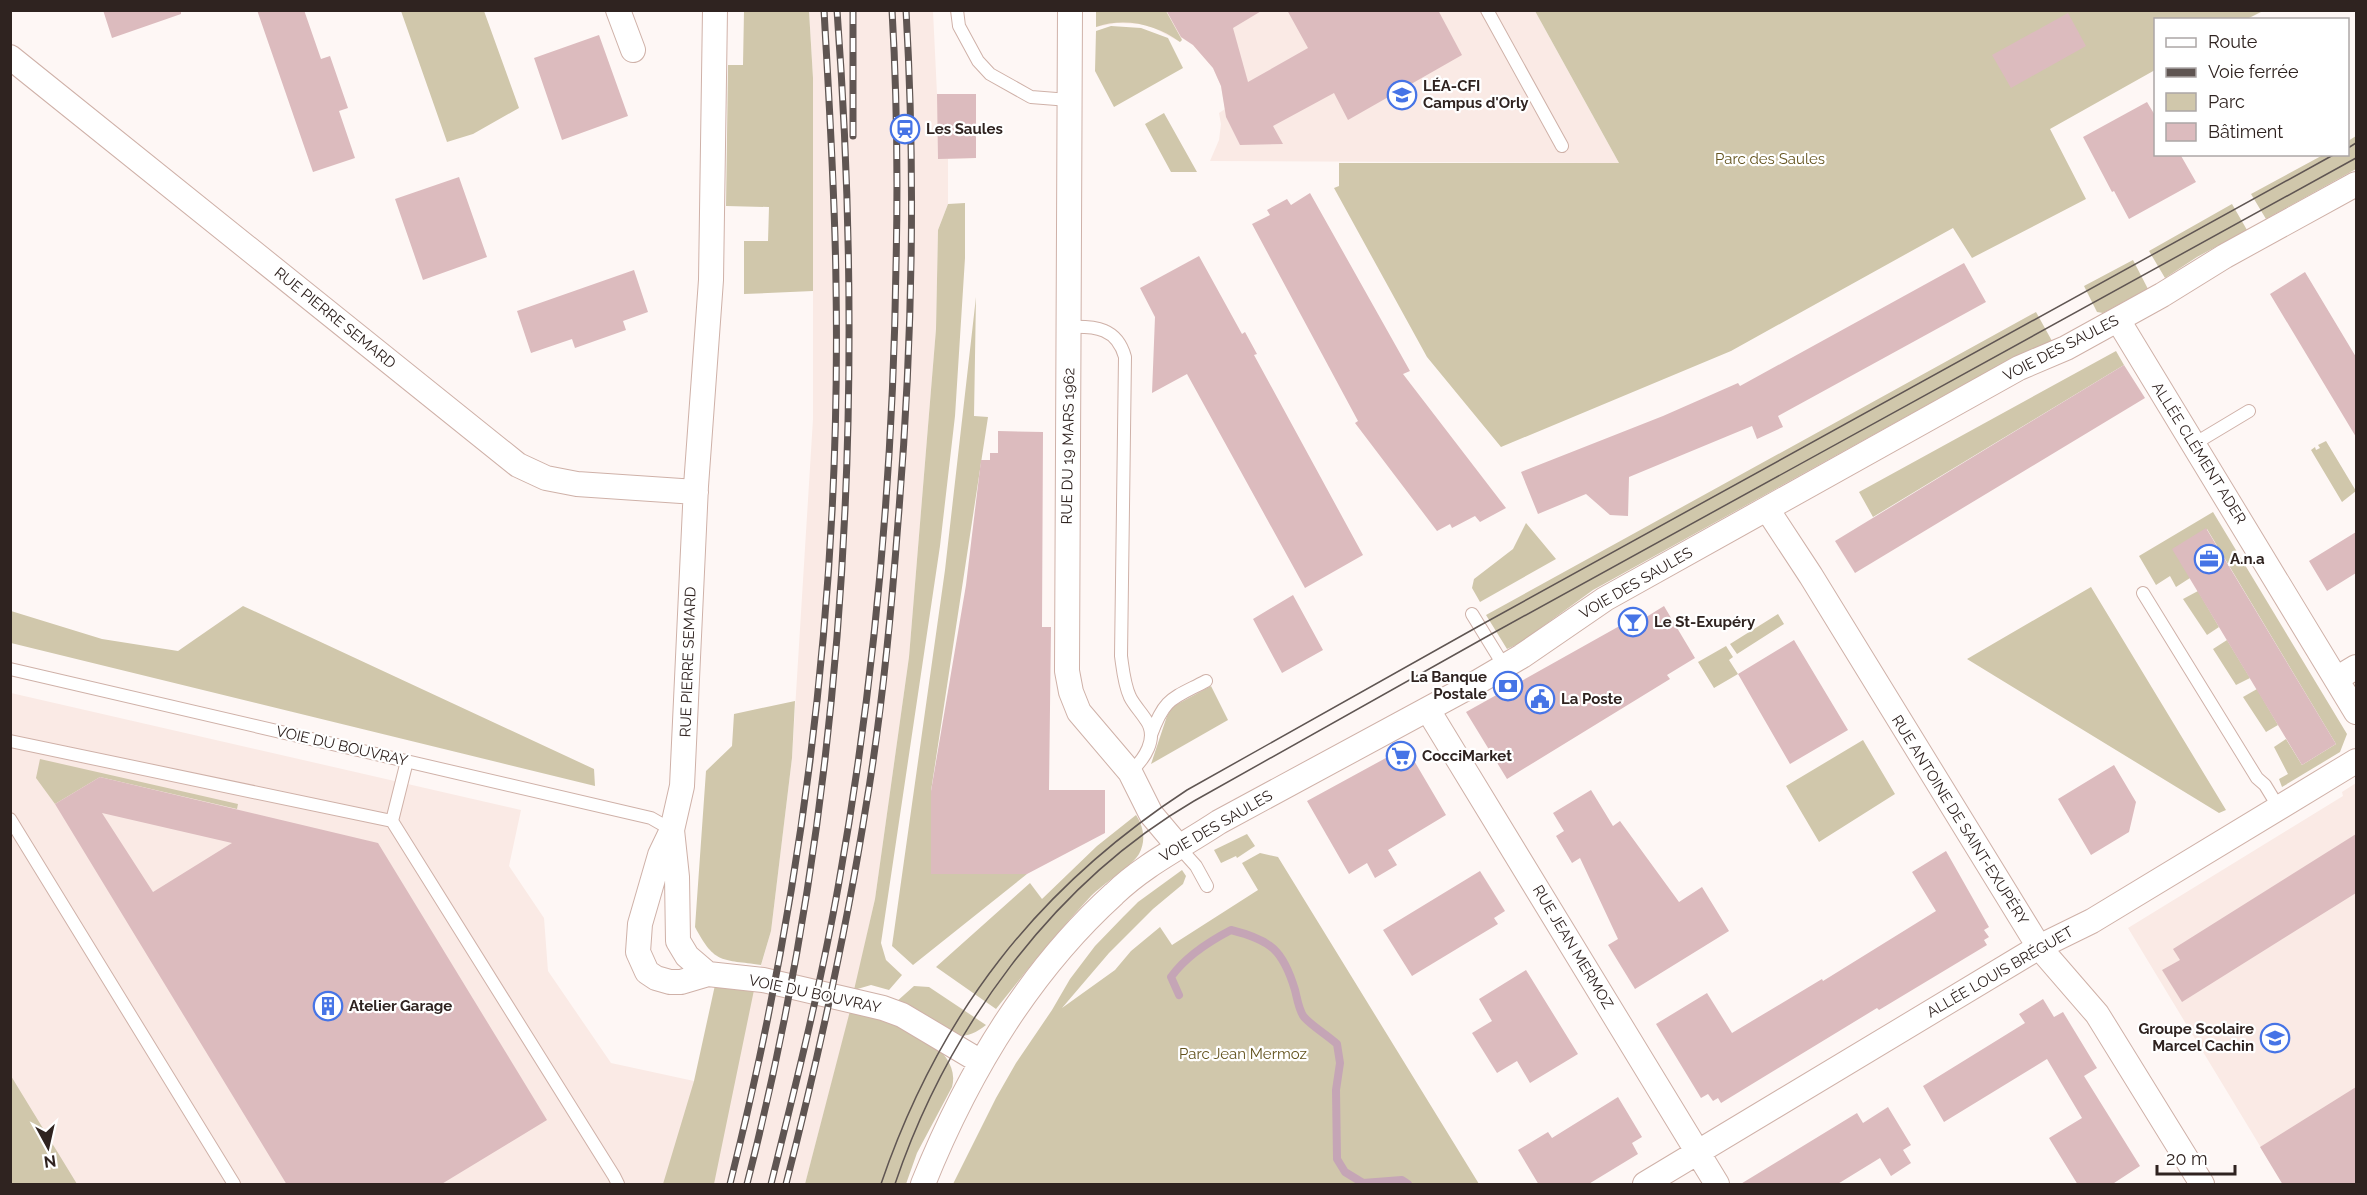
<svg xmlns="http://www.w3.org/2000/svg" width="2367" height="1195" viewBox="0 0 2367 1195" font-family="Raleway,sans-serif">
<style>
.built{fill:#faeae5}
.green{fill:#d0c7ab}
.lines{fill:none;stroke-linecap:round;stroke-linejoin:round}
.stream{stroke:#c5a5b6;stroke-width:8}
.building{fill:#dcbbbe;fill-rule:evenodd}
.lane-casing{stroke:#cfb1a8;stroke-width:14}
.street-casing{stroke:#cfb1a8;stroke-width:26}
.lane{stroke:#fff;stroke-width:12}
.street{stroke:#fff;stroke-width:24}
.tram{stroke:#5f5552;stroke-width:1.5}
.rail-casing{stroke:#5f5552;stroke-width:7}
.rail{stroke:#fff;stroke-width:4.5;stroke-dasharray:14;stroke-linecap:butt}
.labels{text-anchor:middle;stroke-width:4.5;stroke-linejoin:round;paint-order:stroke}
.poi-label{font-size:15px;font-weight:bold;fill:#2f2320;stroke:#fff;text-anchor:start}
.park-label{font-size:15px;fill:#64541f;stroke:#fff}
.street-label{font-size:15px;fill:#2f2320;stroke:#fff}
</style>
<rect width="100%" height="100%" fill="#fef7f5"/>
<path class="built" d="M1096,10L1535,11L1619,163L1210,161L1219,140L1221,124L1219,113L1225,109L1221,86L1213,68L1193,45L1182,38L1180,42L1154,28L1140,24L1117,23L1096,27Z
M809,11H933L937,94H976V158L948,159V204L938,230L936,329L909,657L875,899L848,1021L805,1184H11V693L521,810L509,866L544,918L548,971L611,1063L694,1081L754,990L771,931L792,758L813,419V78Z
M2356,783V1184H2283L2128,928L2343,796L2342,792Z"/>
<path class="green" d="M401,11H484L519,108L473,134L447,142Z
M744,11H809L813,78V291L744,294V241H768L769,207L726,206L728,65H743Z
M1096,11H1166L1182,40L1180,42C1156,24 1124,17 1096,27Z
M1535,11H2263L2247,19L2156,20L2155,70L2050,129L2086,199L1972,258L1953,228L1731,351L1501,447L1427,357L1334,188L1339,186V163H1619Z
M1111,26L1141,28L1168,38L1183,68L1114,107L1095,71L1096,31Z
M1164,113L1197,172H1171L1145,124Z
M2356,136V169L2266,219L2251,194L2323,155L2348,154V141Z
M965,203V258L955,416L940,546L881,943L886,960L902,975L889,990L871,985L854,990L875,899L909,657L936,329L938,230L948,204Z
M2232,204L2247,230L2197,257L2165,278L2149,251Z
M2133,260L2148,289L2103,313L2097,312L2084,286Z
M976,297L974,416L988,417L931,791L932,874H1027L913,965L892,946L945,570Z
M2036,312L2052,341L2014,357L1593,590L1520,643L1507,649L1486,615Z
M2116,351L2124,365L1873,517L1859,492Z
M2326,441L2356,491L2342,502L2311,450L2315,447L2316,450L2320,448L2318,445Z
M2213,512L2347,734L2340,752L2282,787L2279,779L2288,774L2274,747L2286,739L2302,765L2336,744L2207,529L2190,578L2176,587L2170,576L2156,585L2139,556Z
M1526,523L1556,559L1480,602L1472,588L1474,579L1513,549Z
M2091,587L2226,810L2219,813L1967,659Z
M2198,591L2219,627L2207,635L2183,599Z
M243,606L594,769L595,786L11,643V611L102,639L178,651Z
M1778,614L1784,624L1737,654L1730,644Z
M2227,640L2250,678L2236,685L2213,649Z
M1726,646L1733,657L1729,660L1738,674L1714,688L1698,662Z
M1211,686L1228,720L1151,764L1167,716L1172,707Z
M2257,689L2278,725L2266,732L2243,697Z
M795,701L792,758L771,931L761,965C722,959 715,965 695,927L706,771L732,746L734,714Z
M1863,740L1895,794L1819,842L1786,786Z
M40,759L238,804L237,809L100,777L55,804L36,778Z
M1136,815C1144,827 1146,841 1139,854C1132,866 1103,884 1091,896C1057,932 1027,970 996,1009L936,967L1030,883L1042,899L1097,846Z
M1247,834L1255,846L1237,858L1236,856L1221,863L1214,850Z
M1260,853L1278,857L1479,1184H953L996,1098L1016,1063L1052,1010L1070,979L1095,946L1124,916L1138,902L1182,870L1186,876L1183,884L1153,909L1109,953L1062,1008L1115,970L1131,951L1160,927L1172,945L1258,890L1242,863Z
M715,985L754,990L714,1184H663L694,1081Z
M914,986L929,987L986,1025C976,1033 969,1036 956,1036L895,1003Z
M851,1007C883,1016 964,1043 952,1087L917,1153L906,1184H805Z
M10,1076H11L77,1184H11Z"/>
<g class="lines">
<path class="stream" d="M1179,995L1171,977C1186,956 1208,942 1231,930C1271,940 1283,950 1295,990C1297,998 1299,1011 1304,1017C1312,1026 1327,1035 1337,1044L1340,1063L1336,1090L1337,1159L1345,1172L1363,1183L1402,1180L1408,1184"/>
</g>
<path class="building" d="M103,10H181V14L112,38Z
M257,10H304L321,59L330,56L348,108L339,111L355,158L313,172Z
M1166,10H1263L1233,28L1248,82L1308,48L1287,10H1438L1462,55L1348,120L1334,93L1273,126L1283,144L1240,145L1226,117L1221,86L1213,68L1193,45L1181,37Z
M2068,13L2086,46L2011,88L1992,55Z
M599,35L628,116L562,140L534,58Z
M937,94H976V158L938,159Z
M2147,102L2156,117V154H2180L2196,182L2129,219L2114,191L2112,192L2083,137Z
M459,177L487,257L423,280L395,199Z
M1310,193L1410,371L1403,374L1506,508L1480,522L1475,516L1452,528L1450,524L1437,531L1355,423L1358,421L1252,224L1270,215L1267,210L1287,199L1291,205Z
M1199,256L1242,334L1245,332L1257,354L1254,355L1363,555L1305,588L1187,374L1152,393L1155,317L1140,288Z
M1964,263L1986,302L1778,416L1783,427L1757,439L1752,426L1629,477L1628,516L1610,515L1586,494L1538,514L1521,472L1663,416L1738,383L1740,386Z
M634,270L648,312L623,321L626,330L575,348L572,339L531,353L517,311Z
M2305,272L2356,357V437L2270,294Z
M2124,365L2145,398L1855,573L1835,541Z
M998,431L1043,432L1042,627H1051L1049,790H1105V833L1027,874H931V791L966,585L981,460H990V453H998Z
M2206,528L2336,744L2302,765L2172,549Z
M2356,532V573L2327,591L2309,561Z
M1293,595L1323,650L1282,673L1253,619Z
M1664,606L1695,658L1667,675L1670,679L1507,779L1466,712L1632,619L1635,624Z
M1794,640L1848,730L1790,764L1738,674Z
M1406,747L1446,815L1388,850L1397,865L1375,878L1367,863L1349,874L1307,801Z
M2114,765L2136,802L2129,832L2091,855L2058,799Z
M100,777L378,843L547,1120L440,1185H287L55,804ZM102,813L232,843L153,892Z
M1591,790L1613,826L1620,821L1679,902L1702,887L1729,931L1635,989L1608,945L1618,939L1580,858L1572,863L1556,836L1564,831L1553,813Z
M2356,834V893L2182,1002L2162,970L2180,960L2173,949Z
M1946,851L1989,927L1984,930L1989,937L1984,940L1987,945L1879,1010L1877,1008L1721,1103L1718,1098L1713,1101L1708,1094L1701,1098L1656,1024L1707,993L1732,1033L1822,979L1823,981L1936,911L1912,872Z
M1480,871L1505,911L1494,918L1498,924L1412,976L1383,930Z
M1526,970L1578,1054L1530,1083L1517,1061L1497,1073L1472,1033L1492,1021L1479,999Z
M2043,999L2054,1017L2063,1012L2097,1068L2084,1076L2140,1166L2111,1185H2078L2049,1138L2082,1118L2047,1059L1944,1122L1923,1086L2025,1023L2019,1014Z
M2356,1087V1185H2283L2260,1147Z
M1618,1097L1642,1137L1632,1143L1638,1154L1587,1185H1539L1518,1150L1548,1132L1552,1138Z
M1888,1107L1911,1145L1903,1150L1911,1163L1891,1176L1880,1158L1836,1185H1739L1857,1113L1863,1123Z"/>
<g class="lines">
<g class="lane-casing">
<path id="lane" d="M957,10L959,26L978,61L990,74L1031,97L1069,100
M1487,10L1562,146
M1069,327C1096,326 1117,328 1125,357L1121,656C1123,670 1124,684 1130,697C1134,705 1141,712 1146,720C1159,738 1144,760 1130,772
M2194,444L2249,411
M2143,593L2257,778L2265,785L2279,808
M1472,614L1504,666
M10,669L651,818L672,830
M1151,735C1165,697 1172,699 1206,681
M10,741L392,821L614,1176L618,1184
M10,819L234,1184
M392,821L407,761
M1178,846L1196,866L1207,886"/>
</g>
<g class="street-casing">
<path id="street" d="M618,10L633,50
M715,10L711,280L696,486L682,786L672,830L660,855L640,924L638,952L647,972L656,978L670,982H681L708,974L763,980L883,1008L902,1015L981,1062
M1070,10L1067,671L1071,692L1079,712L1130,772L1151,814L1178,846
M10,57L518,465L546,478L577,484L696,492
M2118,320L2356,712
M1767,509L1811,576L2039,947L2097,1014L2202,1184
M2336,679L2356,667
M1428,710L1717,1184
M672,830L677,877L678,941L687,956L708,974
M923,1184C966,1077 1028,972 1114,894C1145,864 1183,846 1219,822L1476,683L1522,656L1605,599L2019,368L2066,348L2162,295L2225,256L2356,184
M1645,1184L2039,947L2092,921L2356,761"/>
</g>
<use href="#lane" class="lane"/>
<use href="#street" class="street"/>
<path class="tram" d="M2348,148L2356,143
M881,1184C939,1014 1037,888 1187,790L1479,626L2335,154
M895,1184C947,1030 1052,884 1194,801L1486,637L2356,158"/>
<g class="rail-casing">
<path id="rail" d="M853,136V10
M730,1184C804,891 841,587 836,284C835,193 829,101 824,10
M747,1184C845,802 866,403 837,10
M771,1184C796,1084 821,984 839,882C875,679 893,473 896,266C898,181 897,95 892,10
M786,1184C818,1059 846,933 866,806C882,712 891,617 898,522C912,352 916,181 906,10"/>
</g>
<use href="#rail" class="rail"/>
</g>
<defs>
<g id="university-ring" transform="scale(1.5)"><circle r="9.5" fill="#fff" stroke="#4674e6" stroke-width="1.5"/><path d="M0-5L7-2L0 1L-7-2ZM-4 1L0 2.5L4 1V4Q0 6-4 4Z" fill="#4674e6"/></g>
<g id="station-ring" transform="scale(1.5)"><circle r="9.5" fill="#fff" stroke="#4674e6" stroke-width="1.5"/><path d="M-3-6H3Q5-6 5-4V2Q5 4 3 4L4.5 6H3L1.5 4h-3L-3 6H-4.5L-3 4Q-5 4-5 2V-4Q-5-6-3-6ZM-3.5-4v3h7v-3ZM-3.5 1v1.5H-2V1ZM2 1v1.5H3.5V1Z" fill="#4674e6"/></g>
<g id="office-ring" transform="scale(1.5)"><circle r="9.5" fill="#fff" stroke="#4674e6" stroke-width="1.5"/><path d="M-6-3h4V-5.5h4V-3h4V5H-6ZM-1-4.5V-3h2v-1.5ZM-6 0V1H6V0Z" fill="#4674e6"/></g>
<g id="bar-ring" transform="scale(1.5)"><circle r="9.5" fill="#fff" stroke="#4674e6" stroke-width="1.5"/><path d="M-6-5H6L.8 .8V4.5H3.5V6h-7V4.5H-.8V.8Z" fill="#4674e6"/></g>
<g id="bank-ring" transform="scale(1.5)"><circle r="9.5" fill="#fff" stroke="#4674e6" stroke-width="1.5"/><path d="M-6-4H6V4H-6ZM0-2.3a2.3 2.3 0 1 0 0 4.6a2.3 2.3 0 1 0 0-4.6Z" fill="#4674e6"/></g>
<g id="civic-ring" transform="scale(1.5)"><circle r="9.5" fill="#fff" stroke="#4674e6" stroke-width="1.5"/><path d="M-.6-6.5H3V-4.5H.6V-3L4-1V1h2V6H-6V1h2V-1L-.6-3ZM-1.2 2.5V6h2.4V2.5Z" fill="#4674e6"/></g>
<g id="supermarket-ring" transform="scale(1.5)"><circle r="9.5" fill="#fff" stroke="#4674e6" stroke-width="1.5"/><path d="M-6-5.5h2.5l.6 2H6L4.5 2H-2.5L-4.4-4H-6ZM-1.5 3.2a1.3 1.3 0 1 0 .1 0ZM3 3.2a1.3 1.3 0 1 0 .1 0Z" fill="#4674e6"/></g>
<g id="building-ring" transform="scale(1.5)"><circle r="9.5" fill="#fff" stroke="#4674e6" stroke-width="1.5"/><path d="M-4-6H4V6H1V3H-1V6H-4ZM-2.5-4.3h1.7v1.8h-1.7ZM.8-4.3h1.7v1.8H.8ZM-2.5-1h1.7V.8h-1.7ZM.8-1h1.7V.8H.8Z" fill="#4674e6"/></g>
<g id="school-ring" transform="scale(1.5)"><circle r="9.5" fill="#fff" stroke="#4674e6" stroke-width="1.5"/><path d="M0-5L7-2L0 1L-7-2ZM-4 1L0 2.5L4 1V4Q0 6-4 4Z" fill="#4674e6"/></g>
</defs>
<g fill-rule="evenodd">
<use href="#university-ring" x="1402" y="95"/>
<use href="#station-ring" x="905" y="129"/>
<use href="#office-ring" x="2209" y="559"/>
<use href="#bar-ring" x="1633" y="622"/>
<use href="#bank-ring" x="1508" y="686"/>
<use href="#civic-ring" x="1540" y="699"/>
<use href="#supermarket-ring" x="1401" y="756"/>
<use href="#building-ring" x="328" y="1006"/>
<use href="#school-ring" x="2275" y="1038"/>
</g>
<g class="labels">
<g class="poi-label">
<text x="1423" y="91">LÉA-CFI<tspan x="1423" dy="17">Campus d'Orly</tspan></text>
<text x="926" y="134">Les Saules</text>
<text x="2230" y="564">A.n.a</text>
<text x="1654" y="627">Le St-Exupéry</text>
<text x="1487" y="682" text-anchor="end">La Banque<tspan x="1487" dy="17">Postale</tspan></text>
<text x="1561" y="704">La Poste</text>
<text x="1422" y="761">CocciMarket</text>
<text x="349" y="1011">Atelier Garage</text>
<text x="2254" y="1034" text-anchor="end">Groupe Scolaire<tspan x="2254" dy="17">Marcel Cachin</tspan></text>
</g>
<g class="park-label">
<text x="1770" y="164">Parc des Saules</text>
<text x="1243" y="1059">Parc Jean Mermoz</text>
</g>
<g class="street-label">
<text transform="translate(335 318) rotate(39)" y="5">RUE PIERRE SEMARD</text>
<text transform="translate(2061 348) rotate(-27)" y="5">VOIE DES SAULES</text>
<text transform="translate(1068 446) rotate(-89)" y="5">RUE DU 19 MARS 1962</text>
<text transform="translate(2199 453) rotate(58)" y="5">ALLÉE CLÉMENT ADER</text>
<text transform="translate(1636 583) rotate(-30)" y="5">VOIE DES SAULES</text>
<text transform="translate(688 662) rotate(-88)" y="5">RUE PIERRE SEMARD</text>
<text transform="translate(342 746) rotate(13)" y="5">VOIE DU BOUVRAY</text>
<text transform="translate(1960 820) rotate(58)" y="5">RUE ANTOINE DE SAINT-EXUPÉRY</text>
<text transform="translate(1216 826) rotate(-30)" y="5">VOIE DES SAULES</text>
<text transform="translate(1573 947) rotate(59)" y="5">RUE JEAN MERMOZ</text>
<text transform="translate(2000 972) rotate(-30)" y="5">ALLÉE LOUIS BRÉGUET</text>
<text transform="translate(815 994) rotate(12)" y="5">VOIE DU BOUVRAY</text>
</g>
</g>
<rect width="2367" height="1195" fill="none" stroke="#2f2320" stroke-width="24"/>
<rect x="2154" y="18" width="195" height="138" fill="#ffffff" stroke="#aca7a6" stroke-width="1.5"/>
<rect x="2166" y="38" width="30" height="9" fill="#ffffff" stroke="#aca7a6" stroke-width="1.5"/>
<text x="2208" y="48" font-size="18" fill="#2f2320">Route</text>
<rect x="2166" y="68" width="30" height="9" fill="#5f5552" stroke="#aca7a6" stroke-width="1.5"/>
<text x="2208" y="78" font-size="18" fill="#2f2320">Voie ferrée</text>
<rect x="2166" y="93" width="30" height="18" fill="#d0c7ab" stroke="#aca7a6" stroke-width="1.5"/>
<text x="2208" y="108" font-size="18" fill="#2f2320">Parc</text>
<rect x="2166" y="123" width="30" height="18" fill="#dcbbbe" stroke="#aca7a6" stroke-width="1.5"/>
<text x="2208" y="138" font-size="18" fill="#2f2320">Bâtiment</text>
<g transform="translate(48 1147) rotate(172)" stroke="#ffffff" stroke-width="4.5" paint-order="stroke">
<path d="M0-4.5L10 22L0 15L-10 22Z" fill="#2f2320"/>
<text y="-9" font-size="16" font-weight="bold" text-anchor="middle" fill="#2f2320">N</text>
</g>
<path d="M2157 1165v9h78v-9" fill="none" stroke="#2f2320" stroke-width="3"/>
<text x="2166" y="1165" font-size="18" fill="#2f2320" stroke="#ffffff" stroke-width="4.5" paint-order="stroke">20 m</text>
</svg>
